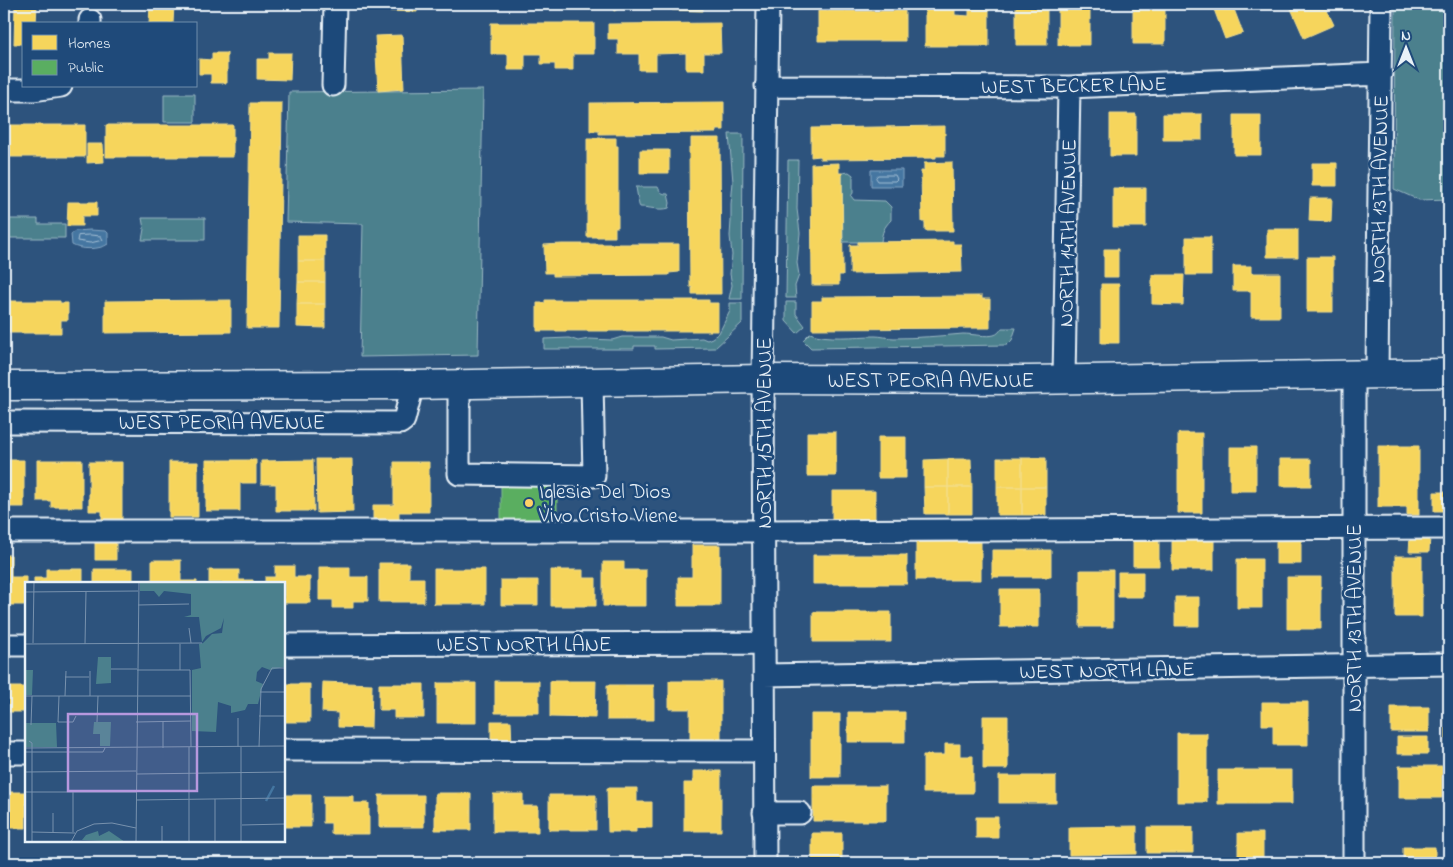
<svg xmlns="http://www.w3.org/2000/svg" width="1453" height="867" viewBox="0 0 1453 867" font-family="'Indie Flower',sans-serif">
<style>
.green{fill:#4b808d;stroke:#9ab8c2}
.water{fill:#4476a1;stroke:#86a7c4}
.homes{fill:#f6d55c;stroke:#f2dd8b}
.public{fill:#5aae61;stroke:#85c28e}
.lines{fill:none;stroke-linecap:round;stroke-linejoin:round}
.shore{stroke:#a6c0d5;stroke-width:1}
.minor-casing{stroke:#e8f1f8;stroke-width:25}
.major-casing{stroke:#e8f1f8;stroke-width:31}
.minor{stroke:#1f4a7a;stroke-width:21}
.major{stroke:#1f4a7a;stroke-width:28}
.poi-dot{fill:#ffd166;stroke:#1f4a7a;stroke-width:2}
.labels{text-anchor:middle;stroke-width:5;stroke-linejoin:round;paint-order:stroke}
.street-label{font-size:21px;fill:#e8f1f8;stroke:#1f4a7a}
.poi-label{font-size:21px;fill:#e8f1f8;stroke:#1f4a7a;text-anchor:start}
.inset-river{fill:none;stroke:#4476a1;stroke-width:2.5}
.inset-road{fill:none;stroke:#7892ae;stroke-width:1}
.view{fill:#b798de;fill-opacity:0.15;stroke:#b798de;stroke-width:2.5}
.inset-edge{fill:none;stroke:#e8f1f8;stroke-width:2.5}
</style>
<rect width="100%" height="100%" fill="#2d537d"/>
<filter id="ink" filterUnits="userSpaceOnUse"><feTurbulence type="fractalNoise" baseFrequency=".02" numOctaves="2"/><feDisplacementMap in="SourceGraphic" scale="10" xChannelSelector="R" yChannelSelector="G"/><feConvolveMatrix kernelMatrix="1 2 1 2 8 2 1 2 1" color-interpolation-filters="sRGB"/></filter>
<g filter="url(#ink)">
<path class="green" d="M1395,4H1449V199L1419,200L1394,189Z
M483,90L478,355L360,357L363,224L286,222L289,92Z
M164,94H195V122H164Z
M729,134H743L742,299H729L732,285L730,274L732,255L730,236L731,221V204L733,182Z
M788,160H798L797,209L800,233L797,263L799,275L795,286L796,298H786Z
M849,172L853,175V193L851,196L854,200L885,201L891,207V220C884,227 882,232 881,242H843L842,173Z
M636,187H658C660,192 662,194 668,194L670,203L669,208C660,211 649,207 640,207L639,205Z
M142,218H205V240H142L144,229Z
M4,219H38V224H65V238H4Z
M786,302H796V314L805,326L797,333L786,321Z
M730,303H742V323L715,348L655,349V346H634V349H544V339L569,338L578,341L589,339L612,340L622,337H661L671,340L702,338L707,340L712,338L719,333L730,311Z
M1002,328H1016L1012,340L1007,345L811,348L803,340L810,333C825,340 857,336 875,336C881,336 888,338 894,338C916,338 941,336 963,334C972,334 987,337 994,335C998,334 1000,331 1002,328Z"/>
<path class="water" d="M871,170H902V186H871Z
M90,230L106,231L108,233V244C100,250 80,250 72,245L71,234L75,231Z"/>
<path class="homes" d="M15,4H37L36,24H24V44H14Z
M150,4H174L173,24H149Z
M388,4H417V12L388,11Z
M610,4H628L614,11Z
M673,4H703V11L672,10Z
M925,4H955V15L969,16V4H989V46H925Z
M1016,4H1047V45H1016Z
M1058,4H1090V45H1058Z
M1133,4H1165V44H1133Z
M1212,4H1232L1243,33L1225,39Z
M1289,4H1324L1334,25L1304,38Z
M818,11H905V41H818Z
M491,23H594V54H573V70H555V64H541V54H525V70H508V54H491Z
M720,23L721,53H704V70H686V53L656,54V70H639V54H618V39H608V24Z
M402,35L404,89L378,91L375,36Z
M212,53H227V83H211V74H199V59L212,60Z
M269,53H291L290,80L257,79V59H269Z
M724,102V130H716V133L599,134V131H590V103Z
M250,103H282L279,328H247Z
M1110,114H1136V156H1110Z
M1163,114H1202V140H1163Z
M1234,115H1261V155H1234Z
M4,125H85V157H4Z
M106,125H233V157H106Z
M945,126V156H936V158L820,159V156L811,157V128Z
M587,138H616V146H618V227H615V237H587Z
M691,138H720L721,294H692V287H690L689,147H691Z
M87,144H103L104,162L87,163Z
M640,150H669V173H640Z
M952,162L953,231H925V222H922L921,171H924V163Z
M839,163V173H842L843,275H839V285H812L811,164Z
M1312,163H1337V186H1312Z
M1113,188H1146V227H1113Z
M1310,198H1332L1331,222L1309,221Z
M68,202H97V216H82V226H67Z
M1267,229H1298V257H1267Z
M298,235H325V261H298Z
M1186,237H1211V275H1186Z
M953,241V244H961L962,272L850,274V245H858V242Z
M562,244H679V272L669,273V275L553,276V273H545L544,245Z
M1104,249H1118V277H1104Z
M1307,257H1333V312H1307Z
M298,261H325V282H298Z
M1233,266H1251V273H1280V317H1251V291H1233Z
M1152,275H1184L1183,305L1152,304Z
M298,282H325V304H297Z
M1101,284H1119V343H1101Z
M982,296V299H990V328L812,329V301H822V297Z
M231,300V332L105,333V301Z
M545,300H709V303H718V331H537V303H545Z
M4,301H60V303H68V320H61V333H4Z
M297,304H325V328L297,327Z
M807,432H836V476H807Z
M1178,433H1202V513H1178Z
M878,437H906V478H878Z
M1378,446H1419V515H1407V507H1378Z
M1230,447H1256V491H1230Z
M997,458H1022V487H997Z
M1022,458H1046V487H1022Z
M316,459H352L353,512L317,513Z
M948,459H971L972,487H948Z
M948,459V487H924V460Z
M1280,459H1311V486H1280Z
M4,460H24V507H4Z
M37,460H82V507H51V501H37Z
M206,460H256V483H240V511H206Z
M313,460L314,511H276V484H261V461Z
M89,462H122V522H102V511H89Z
M169,462H198V517H169Z
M394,462H429V512H399V525H373V505H394Z
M924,487H948V514H925Z
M948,487H972V514H948Z
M997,487H1022V515H997Z
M1022,487H1046V515H1022Z
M832,491H875V520H832Z
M1434,492H1449V511H1434Z
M1410,536L1430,537L1429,552H1409Z
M1172,537H1214V570H1172Z
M1276,539H1301V564H1276Z
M916,540H981V580H916Z
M95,541H116V560H95Z
M1133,541H1159V566H1133Z
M692,545H720V606H678V577H692Z
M992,550H1051V577H992Z
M4,555H11V577H26V605H4Z
M813,555H907V584H813Z
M1395,556H1422V617H1395Z
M1237,559H1262V608H1237Z
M152,560H181V581H197V583H152Z
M603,562H624V570H646V606H603Z
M379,563H409V578H424V602H379Z
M275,566H294V577H310V603H284V583H265V577H275Z
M319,567H350V577H368V601H353V608H333V600H319Z
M46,569H83V583H34V578H46Z
M94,569H133V583H94Z
M434,569H485V604H434Z
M209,570H239V580H253V583H209Z
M551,570H583V578H596V606H551Z
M1080,570H1113V627H1080Z
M1118,572H1143V597H1118Z
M1287,577H1321V629H1287Z
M501,580H538V605H501Z
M1000,589H1039V627H1000Z
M1175,597H1199V626H1175Z
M813,612H891V642H813Z
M495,681H539V713H495Z
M550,681H596L595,718L550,717Z
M669,681H721V742H690V709H669Z
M323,682L372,684L371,728L338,727V713L322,712Z
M437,683H476V723H437Z
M284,684H310V722H284Z
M379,684H424V718H394V710H379Z
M607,685H654V720H607Z
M4,687H25V712H4Z
M1262,702H1308V745H1273V725H1262Z
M1391,707H1429V732H1391Z
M1446,707H1449V754H1446Z
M848,712H905V742H848Z
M811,714H840V777H811Z
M983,716H1008V769H983Z
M491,721H511L512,745L491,746Z
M1177,733H1207V802H1177Z
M1397,737H1428V754H1397Z
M945,744H960V756H973V793H923V755H945Z
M1399,766H1442V798H1399Z
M1218,770H1292V804H1218Z
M693,771H721V831H684V783H693Z
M999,776H1056V803H999Z
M813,786H886V821H813Z
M607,788H637V802H652V828H636V832H608Z
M4,792H26V828H4Z
M435,793H471V830H435Z
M493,794H523V806H538V832H493Z
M284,795H311V827H284Z
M379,795H424V827H379Z
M549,795H596V830H549Z
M323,796H353V803H369V834H331V823H323Z
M976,817H998V838H976Z
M1137,826V854L1069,855V827Z
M1147,827H1193V853H1147Z
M812,833H842V863H812Z
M1238,833H1263V863H1238Z
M1403,847H1435V863H1403Z"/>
<path class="public" d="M501,486H557V520H501Z"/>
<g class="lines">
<path class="shore" d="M878,175H895L897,179L895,181H878L876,178Z
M90,235L101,236L103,240L90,243L77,241L78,236Z"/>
<g class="minor-casing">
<path id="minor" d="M90,24V20
M333,85L335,4
M766,86L1069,87L1381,74
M4,90H33L61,86
M1377,373L1381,4
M1354,374V863
M1064,379L1069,87
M459,384V474L594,476L592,382
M4,422L400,423L404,420L413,385
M4,531H764L1449,528
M4,645H26
M284,645L764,643
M764,675L1449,664
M284,750L764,751
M4,753H26
M764,813H800
M765,863L763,379L768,4"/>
</g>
<g class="major-casing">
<path id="major" d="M4,386L413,385L763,379L1028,380L1449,373"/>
</g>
<use href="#minor" class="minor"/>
<use href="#major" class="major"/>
</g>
</g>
<circle class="poi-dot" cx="529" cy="503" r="5"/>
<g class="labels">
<g class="street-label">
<text transform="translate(1074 85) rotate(-1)" y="7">WEST BECKER LANE</text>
<text transform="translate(1379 189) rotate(-89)" y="7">NORTH 13TH AVENUE</text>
<text transform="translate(1067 233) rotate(-89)" y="7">NORTH 14TH AVENUE</text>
<text x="931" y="387">WEST PEORIA AVENUE</text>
<text x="222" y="429">WEST PEORIA AVENUE</text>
<text transform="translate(764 433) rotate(-90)" y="7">NORTH 15TH AVENUE</text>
<text transform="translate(1354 618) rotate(-90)" y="7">NORTH 13TH AVENUE</text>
<text x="524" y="651">WEST NORTH LANE</text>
<text transform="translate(1107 670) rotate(-1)" y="7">WEST NORTH LANE</text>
</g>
<g class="poi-label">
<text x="539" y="498">Iglesia Del Dios<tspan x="539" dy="24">Vivo Cristo Viene</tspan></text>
</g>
</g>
<g transform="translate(25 582)">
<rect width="260" height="260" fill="#2d537d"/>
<path d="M115,0H260L259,85L245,88L237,85L232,90L231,99L238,102L233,122H223L220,128L206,131V124L193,120L191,150L167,149V88L176,86L174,62L178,61L187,52L197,51L199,36L196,46L181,54L177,60L174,35H159L166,33V12L139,9L134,15L129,9H115ZM73,75H86V101L71,102ZM0,88H8L7,113H0ZM69,140H86L85,164H75V152H68ZM0,141H31L32,165H0ZM73,249L74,254L84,249L100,260L57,258L61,253Z" fill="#4b808d"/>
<path class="inset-river" d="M241,219L249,204"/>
<path class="inset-road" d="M0,10L113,9M113,23L164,22M164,46L166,61M8,61L9,0M0,62L177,61M60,62L61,9M86,87H112M112,88H165L166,165M155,88V62M65,89V114M40,95H64M235,110H260M0,114H166M34,114L33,140H48L51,134M40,114L41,89M234,134H260M72,140L73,114M111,140L166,139M6,143L7,114M4,159L7,161V260M164,165V260M213,165V136M234,165L236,107L247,86H260M0,166L260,164M138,166V140M0,170H78L80,166M0,190L111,189M112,192L260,190M0,210H111M190,217V260M112,218L260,216M217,243L260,242M137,244V260M7,250L50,251M28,250V231M48,250V210M46,260L52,249L69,242L87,241L111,246M111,260L114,0M216,260V165"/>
<path class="view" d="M43,132H172V209H43Z"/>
<rect width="260" height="260" class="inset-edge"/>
</g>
<rect width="1453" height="867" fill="none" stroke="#1f4a7a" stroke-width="20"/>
<rect x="10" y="10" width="1433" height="847" fill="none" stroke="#e8f1f8" stroke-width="2" filter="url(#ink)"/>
<rect x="22" y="22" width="175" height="65" fill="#1f4a7a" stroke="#6f8dac"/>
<rect x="32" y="35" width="25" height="15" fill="#f6d55c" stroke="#6f8dac"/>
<text x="68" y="48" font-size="15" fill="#e8f1f8">Homes</text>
<rect x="32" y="60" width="25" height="15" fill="#5aae61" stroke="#6f8dac"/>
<text x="68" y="72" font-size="15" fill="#e8f1f8">Public</text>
<g transform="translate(1406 48)" stroke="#1f4a7a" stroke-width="4" paint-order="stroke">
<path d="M0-4L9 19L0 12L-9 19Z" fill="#e8f1f8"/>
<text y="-8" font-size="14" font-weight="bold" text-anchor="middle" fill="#e8f1f8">N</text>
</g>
</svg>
